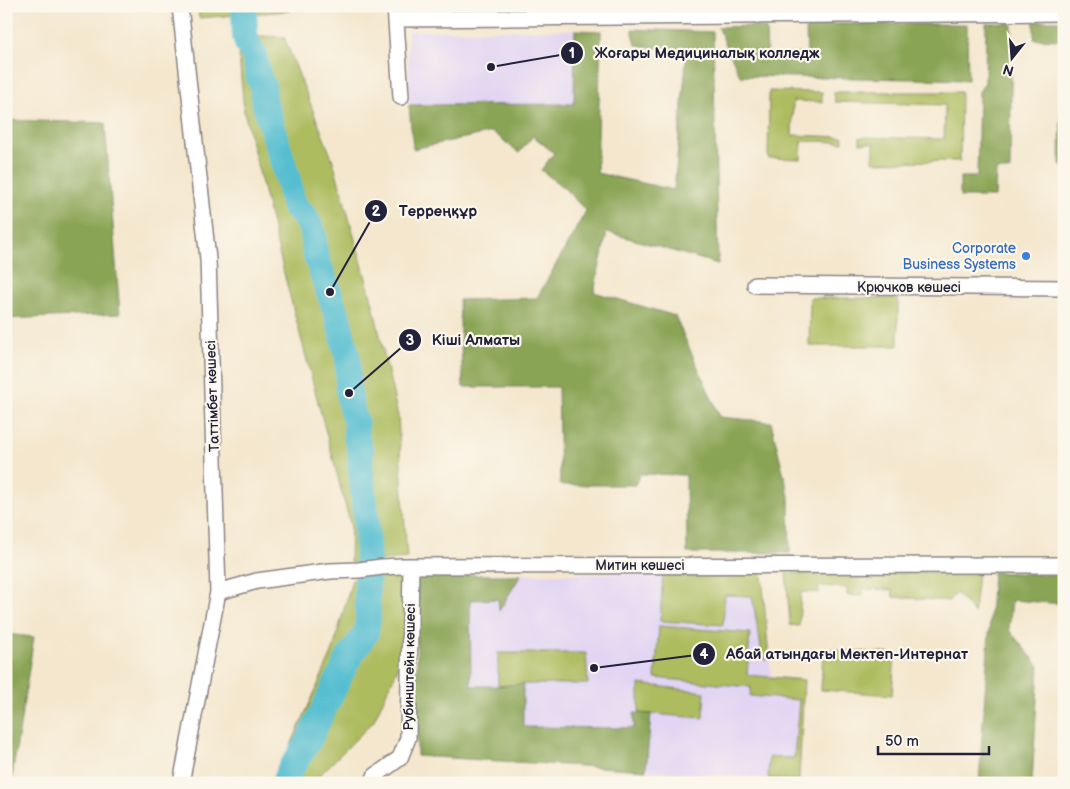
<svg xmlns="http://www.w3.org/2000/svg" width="1070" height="789" viewBox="0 0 1070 789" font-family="'Balsamiq Sans',sans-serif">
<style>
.built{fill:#e2d4f3}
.green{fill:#adbc5e;stroke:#686f4c}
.forest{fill:#8aa455;stroke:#566348}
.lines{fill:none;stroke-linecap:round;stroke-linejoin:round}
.river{stroke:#54bed0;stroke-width:26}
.street-casing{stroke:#8b8484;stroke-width:18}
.street{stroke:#fff;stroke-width:15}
.shop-dot{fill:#3f7fe0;stroke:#fbf7ec;stroke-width:2}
.labels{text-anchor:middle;stroke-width:4.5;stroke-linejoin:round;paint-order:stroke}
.shop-label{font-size:14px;fill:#366cbe;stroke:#fbf7ec;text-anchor:end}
.street-label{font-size:14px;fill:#22223b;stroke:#fbf7ec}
.leader{fill:none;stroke:#22223b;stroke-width:2}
.callout-dot{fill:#22223b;stroke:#fbf7ec;stroke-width:2}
.mark-label{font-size:15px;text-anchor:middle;font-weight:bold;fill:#fff}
.callout-label{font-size:15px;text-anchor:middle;font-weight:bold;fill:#22223b;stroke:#fbf7ec;stroke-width:4.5;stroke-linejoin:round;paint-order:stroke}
</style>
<rect width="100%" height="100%" fill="#fbf7ec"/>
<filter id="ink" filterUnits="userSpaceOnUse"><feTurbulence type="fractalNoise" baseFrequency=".02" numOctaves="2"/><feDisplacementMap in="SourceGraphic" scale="10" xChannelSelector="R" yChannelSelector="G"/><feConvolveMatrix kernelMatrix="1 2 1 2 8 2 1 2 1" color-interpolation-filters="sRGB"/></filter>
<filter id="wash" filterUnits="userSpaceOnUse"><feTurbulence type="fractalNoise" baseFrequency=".0096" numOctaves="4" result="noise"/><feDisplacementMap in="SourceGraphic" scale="20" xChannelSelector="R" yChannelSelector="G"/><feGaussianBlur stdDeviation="1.12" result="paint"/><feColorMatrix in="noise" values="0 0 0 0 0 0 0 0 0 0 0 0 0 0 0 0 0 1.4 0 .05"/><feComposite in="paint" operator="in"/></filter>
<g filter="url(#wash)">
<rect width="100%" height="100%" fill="#f4e7ce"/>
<path class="built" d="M575,30L574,104L409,105L408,31Z
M762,573L771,676L804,680L799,780L417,756V575Z"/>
<path class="green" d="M198,6H289V11L199,18Z
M693,6H844V8L693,10Z
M237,35L284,37L333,161L372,300L398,416L407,558L350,563L351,527L287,285L244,111Z
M769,91L822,92V102L793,101L792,135L843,137V142L802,141L801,159L768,158Z
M834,92H961L960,161L873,162L874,143H860V137L944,139L945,105L835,102Z
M810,298H898V346H809Z
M978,572L974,613L956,593L949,601L893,597L892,590L863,589V596L847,595V588L819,586V593L801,592L799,626L790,625L786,573Z
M762,573L769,660L763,659L752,596L725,595L723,625L660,621L663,574Z
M406,575L401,662L373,722L315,780L314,783H274L332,653L352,580Z
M659,626L750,633L747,675L804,680L799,780L768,778L769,757L794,758L799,700L750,696L751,687L655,678Z
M823,649L895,654L892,695L821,690Z
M498,653H586L588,684H523L498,686Z
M639,684L705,692L703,718L639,713Z"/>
<path class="forest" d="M1034,21H1064V168L1060,164L1062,40L1034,39Z
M986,23H1012L1010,170H996L995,197H960V177H977L979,92L985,82Z
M811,24H967L968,80L740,76L718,27L757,26L766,29L767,54H807L806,29Z
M632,29L713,32L718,264L607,232L594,292L675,316L720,417L771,422L789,496L790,553H687L686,475L640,474L635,485H560L558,387H463L459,300L537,298L586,211L565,189L541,170L554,153L533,136L519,153L493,132L413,149L409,105L574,104L575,30L601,31L597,173L674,190L687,52L636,45Z
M6,120L105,123L120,314L6,319Z
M993,572L1064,575V604L1012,600L1009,630L1039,666L1032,783H979Z
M417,575H521L499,611L498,599L470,600L471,686H498L523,684V727L634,728V713L651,714L646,770L417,756Z
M6,634L34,637L11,783H6Z"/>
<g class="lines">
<path class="river" d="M244,6L245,36L247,43L254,54L259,78L263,85L264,101L288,179L292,199L294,206L306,218L313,233L315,253L338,318L348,359V388L351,407L356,422V437L361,452L360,462L366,516L368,559L367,591L368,618L366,633L348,659L308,742L288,773L284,783"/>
</g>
</g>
<g filter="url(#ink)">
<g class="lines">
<g class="street-casing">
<path id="street" d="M180,6L208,259L218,592L181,783
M395,6L401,97
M396,19L1064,13
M755,285L1064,288
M218,592L257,581L330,571L359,570L382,567L401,566L1064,565
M373,783L375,776L400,758L408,738L411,566"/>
</g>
<use href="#street" class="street"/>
</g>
</g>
<circle class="shop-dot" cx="1026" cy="256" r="5"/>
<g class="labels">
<g class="shop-label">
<text x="1016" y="253">Corporate<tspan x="1016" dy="16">Business Systems</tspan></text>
</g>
<g class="street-label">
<text x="909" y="292">Крючков көшесі</text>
<text transform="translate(212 396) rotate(-92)" y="5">Таттімбет көшесі</text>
<text x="640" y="570">Митин көшесі</text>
<text transform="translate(409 667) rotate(-89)" y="5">Рубинштейн көшесі</text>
</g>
</g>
<path class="leader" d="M491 67L572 53M330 292L376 211M349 393L410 340M594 668L704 654"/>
<g class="callout-dot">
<circle cx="491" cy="67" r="5"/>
<circle cx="330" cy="292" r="5"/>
<circle cx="349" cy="393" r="5"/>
<circle cx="594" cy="668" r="5"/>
<circle cx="572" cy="53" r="12"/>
<circle cx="376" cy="211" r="12"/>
<circle cx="410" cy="340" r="12"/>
<circle cx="704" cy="654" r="12"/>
</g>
<g class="mark-label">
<text x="572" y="58">1</text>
<text x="376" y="216">2</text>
<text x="410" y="345">3</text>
<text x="704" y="659">4</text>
</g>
<g class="callout-label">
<text x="707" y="58">Жоғары Медициналық колледж</text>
<text x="438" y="216">Терреңқұр</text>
<text x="476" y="345">Кіші Алматы</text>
<text x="847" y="659">Абай атындағы Мектеп-Интернат</text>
</g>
<rect width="1070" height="789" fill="none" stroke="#fbf7ec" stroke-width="25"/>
<g transform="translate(1012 58) rotate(197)" stroke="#fbf7ec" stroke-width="4" paint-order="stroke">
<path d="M0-4L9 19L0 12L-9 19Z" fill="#22223b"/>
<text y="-8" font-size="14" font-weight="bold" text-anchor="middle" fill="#22223b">N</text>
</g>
<path d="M878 746v8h111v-8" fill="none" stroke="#22223b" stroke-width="2.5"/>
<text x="885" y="746" font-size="15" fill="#22223b" stroke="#fbf7ec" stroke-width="4" paint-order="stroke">50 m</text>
</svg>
